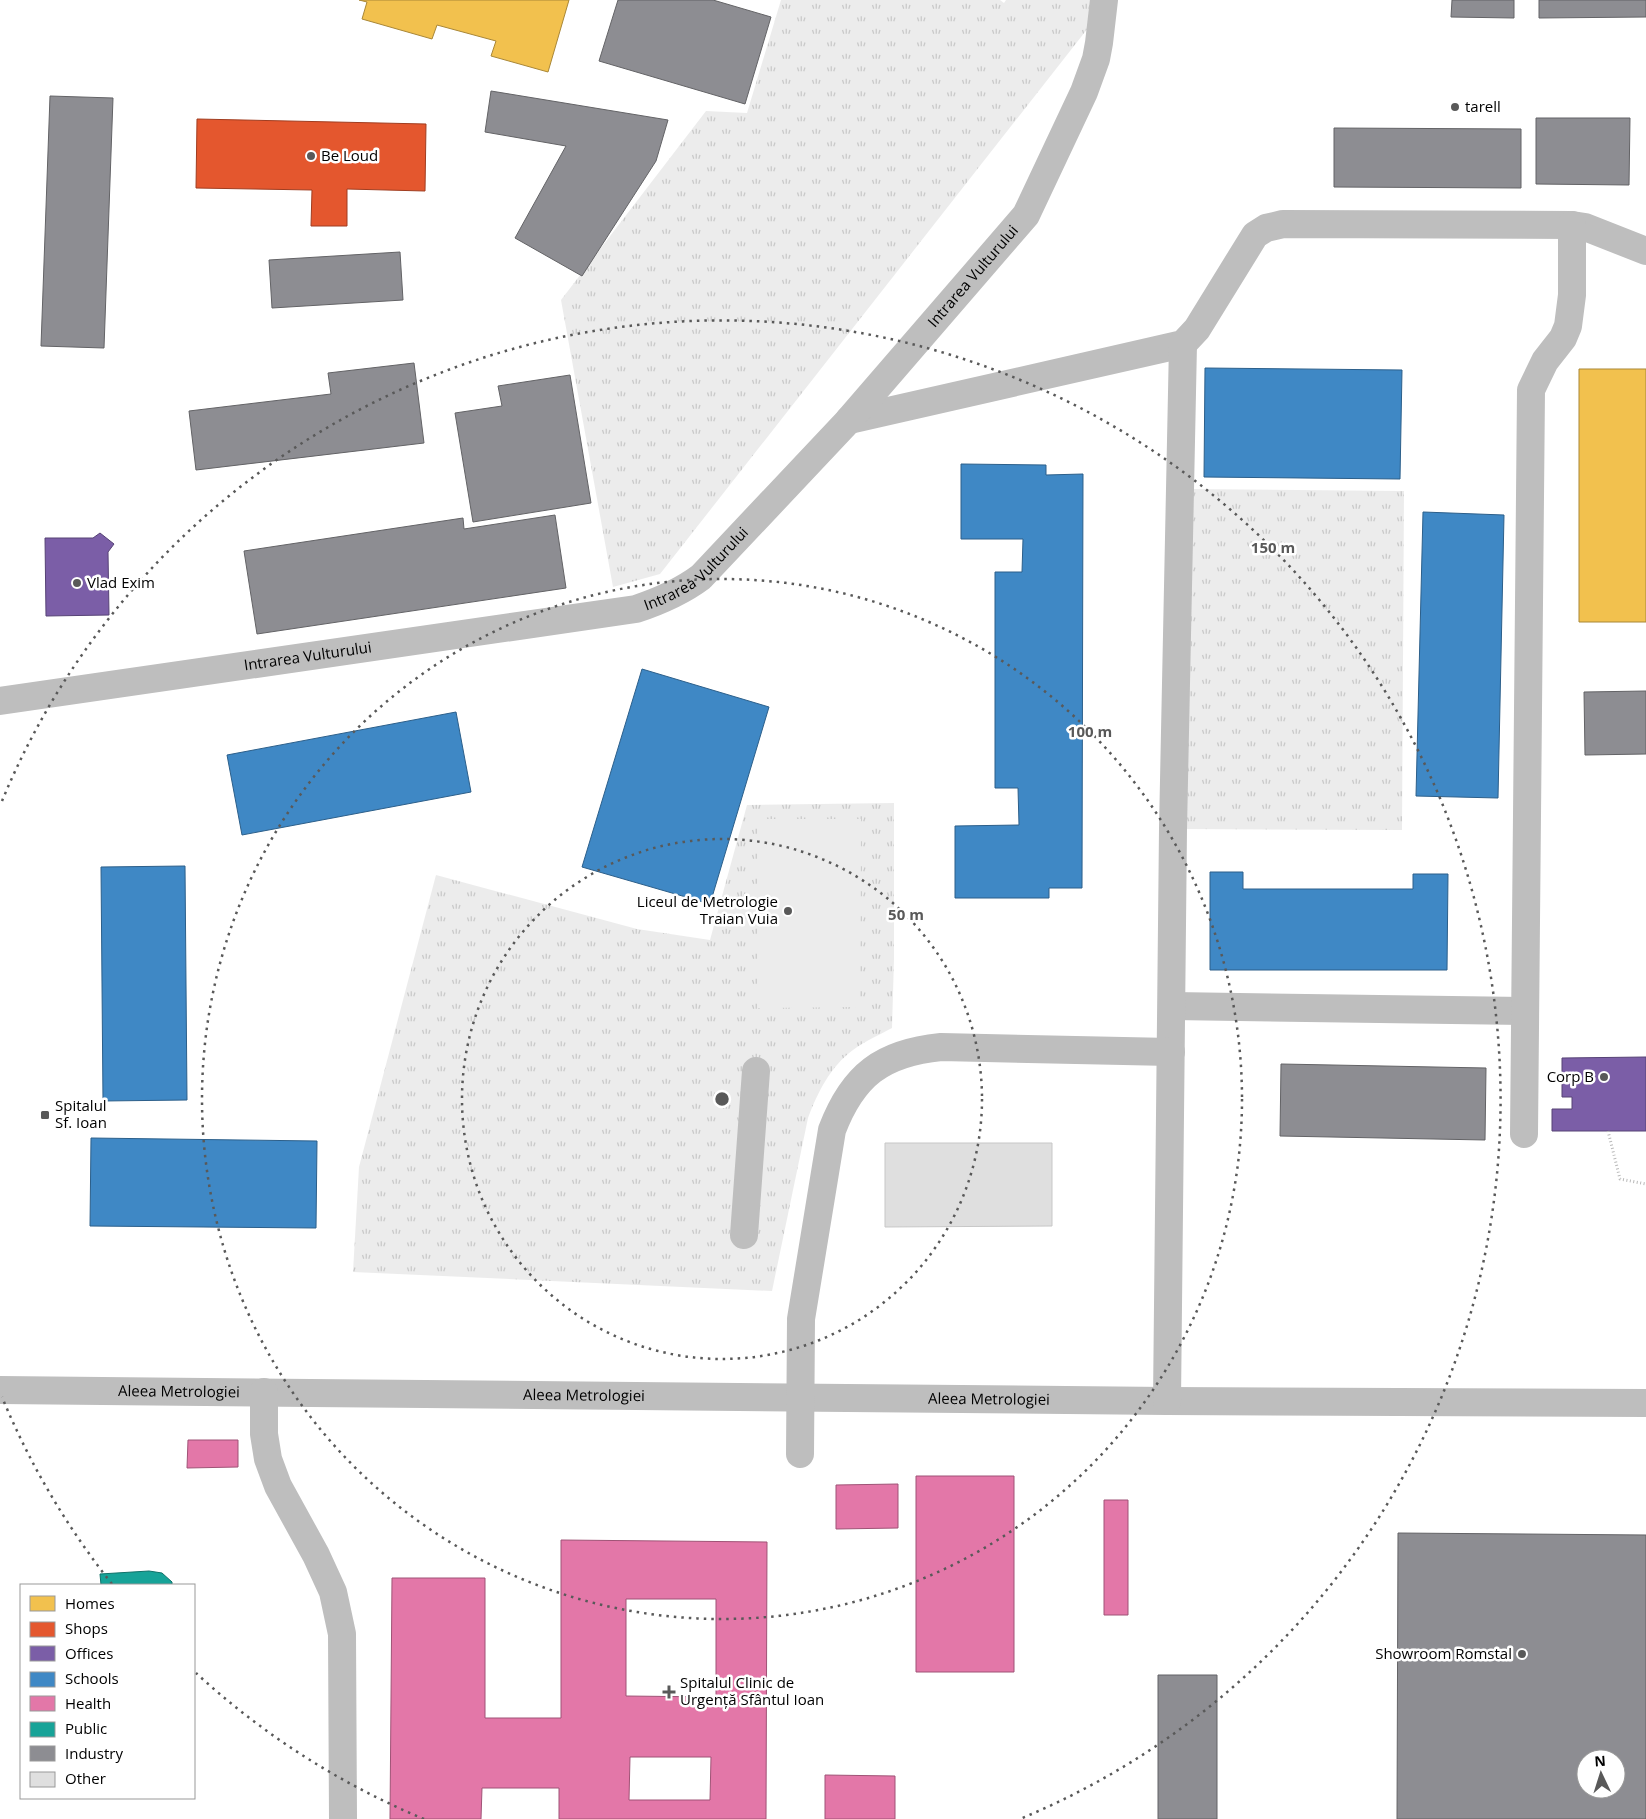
<svg xmlns="http://www.w3.org/2000/svg" width="1646" height="1819" viewBox="0 0 1646 1819" font-family="'Open Sans',sans-serif">
<style>
.grass{fill:url(#grass-tufts)}
.garden{fill:#ececec}
.homes{fill:#f2c14e;stroke:#a98737}
.shops{fill:#e4572e;stroke:#a03d20}
.offices{fill:#7b5ea7;stroke:#564275}
.schools{fill:#3f88c5;stroke:#2c5f8a}
.health{fill:#e377a8;stroke:#9f5376;fill-rule:evenodd}
.public{fill:#17a398;stroke:#10726a}
.industry{fill:#8d8d92;stroke:#636366;fill-rule:evenodd}
.building{fill:#dfdfdf;stroke:#c7c7c7}
.lines{fill:none;stroke-linecap:round;stroke-linejoin:round}
.path{stroke:#b9b9b9;stroke-width:3;stroke-dasharray:1 2.5;stroke-linecap:butt}
.minor{stroke:#bebebe;stroke-width:28}
.ring{fill:none;stroke:#595959;stroke-width:2.5;stroke-dasharray:2.5 5}
.poi-dot{fill:#595959;stroke:#fff;stroke-width:2}
.labels{text-anchor:middle;stroke-width:5;stroke-linejoin:round;paint-order:stroke}
.poi-label{font-size:15px;fill:#000;stroke:#fff;text-anchor:start}
.street-label{font-size:15px;fill:#000;stroke:#fff}
.centre{fill:#595959;stroke:#fff;stroke-width:2.5}
.ring-label{font-size:15px;text-anchor:middle;font-weight:bold;fill:#595959;stroke:#fff;stroke-width:5;stroke-linejoin:round;paint-order:stroke}
</style>
<defs>
<pattern id="grass-tufts" width="24" height="20" patternUnits="userSpaceOnUse" patternTransform="scale(1.25)"><rect width="24" height="20" fill="#ececec"/><path d="M3 7l-1-3M5 7V3M7 7l1-3M15 17l-1-3M17 17v-4M19 17l1-3" fill="none" stroke="#c9c9c9"/></pattern>
</defs>
<rect width="100%" height="100%" fill="#fff"/>
<path class="grass" d="M781,0H1000L1004,3L1006,0H1110L660,574L613,587L561,300L706,111L747,113Z
M1186,489L1404,491L1402,830L1183,829Z
M894,803V959L892,1028C879,1035 865,1041 853,1050C830,1067 818,1092 808,1118L772,1291L353,1272L359,1167L436,875L637,929L710,940L747,805Z"/>
<path class="garden" d="M757,819H861L860,1007L757,1008Z"/>
<path class="homes" d="M359,0H569L548,72L491,56L496,41L437,25L432,39L362,19L367,2Z
M1579,369H1646V622H1579Z"/>
<path class="shops" d="M197,119L426,124L425,191L347,189V226H311L312,190L196,188Z"/>
<path class="offices" d="M100,533L114,544L108,552L109,615L46,616L45,538H93Z
M1646,1057V1131H1552V1109H1572V1097H1562V1058Z"/>
<path class="schools" d="M1205,368L1402,370L1400,479L1204,477Z
M961,464L1046,465V475L1083,474L1082,888H1049V898H955V826L1019,825L1018,788H995V572H1022L1023,539H961Z
M1423,512L1504,515L1498,798L1416,796Z
M642,669L769,707L710,904L582,867Z
M456,712L471,792L242,835L227,755Z
M185,866L187,1100L103,1101L101,867Z
M1210,872H1243V889H1413V874H1448L1447,970H1210Z
M91,1138L317,1141L316,1228L90,1226Z"/>
<path class="health" d="M188,1440H238V1467L187,1468Z
M916,1476H1014V1672H916Z
M898,1484V1528L836,1529V1485Z
M1104,1500H1128V1615H1104Z
M561,1540L767,1542L766,1819H559V1788H482L481,1819H390L392,1578H485V1718H561ZM626,1599H716V1697L626,1696ZM630,1757H711L710,1800H629Z
M825,1775L895,1776V1819H825Z"/>
<path class="public" d="M149,1571L162,1573L172,1582V1585H101L100,1574Z"/>
<path class="industry" d="M618,0H713L771,17L745,104L599,61Z
M1452,0H1514V18L1451,17Z
M1539,0H1646V17L1539,18Z
M491,91L668,120L656,161L582,276L515,238L566,146L485,132Z
M50,96L113,98L104,348L41,346Z
M1536,118H1630L1629,185L1536,184Z
M1334,128L1521,129V188L1334,187Z
M400,252L403,300L272,308L269,260Z
M414,363L424,443L196,470L189,411L331,394L328,373Z
M570,375L591,503L473,522L455,413L502,406L498,386Z
M555,515L566,588L257,634L244,551L463,518L464,529Z
M1646,691V754L1585,755L1584,692Z
M1281,1064L1486,1068L1485,1140L1280,1136Z
M1398,1533L1646,1535V1819H1397ZM1586,1759H1616V1789H1586Z
M1158,1675H1217V1819H1158Z"/>
<path class="building" d="M885,1143H1052V1226L885,1227Z"/>
<g class="lines">
<path class="path" d="M1608,1131L1620,1179L1646,1184"/>
<g class="minor">
<path d="M849,420L1183,344L1197,329L1255,235L1266,228L1283,224L1572,225L1585,227L1646,251"/>
<path id="s1" d="M0,701L636,609C660,601 681,592 701,577L849,420L1026,215L1084,92L1096,59L1099,43L1104,0"/>
<path d="M1172,1006L1524,1011"/>
<path d="M1524,1134L1531,390L1545,361L1563,338L1568,326L1572,295V225"/>
<path d="M744,1235L756,1071"/>
<path id="s2" d="M0,1390L1167,1401L1646,1403"/>
<path d="M264,1392V1434L268,1459L278,1486L316,1555L333,1592L342,1634L343,1819"/>
<path d="M1167,1401L1173,829L1183,344"/>
<path d="M800,1454L801,1319L832,1130C853,1075 882,1053 941,1047L1171,1052"/>
</g>
</g>
<g class="ring">
<circle cx="722" cy="1099" r="260"/>
<circle cx="722" cy="1099" r="520"/>
<path d="M424 1819A779 779 0 0 1 196 1673M112 1584A779 779 0 0 1 2 1397M2 801A779 779 0 1 1 1020 1819"/>
</g>
<g class="poi-dot">
<circle cx="1455" cy="107" r="5"/>
<circle cx="311" cy="156" r="5"/>
<circle cx="77" cy="583" r="5"/>
<circle cx="788" cy="911" r="5"/>
<circle cx="1604" cy="1077" r="5"/>
<rect x="40" y="1110" width="10" height="10" rx="2.5"/>
<circle cx="1522" cy="1654" r="5"/>
<path d="M666.5 1684.5h5v5h5v5h-5v5h-5v-5h-5v-5h5z"/>
</g>
<g class="labels">
<g class="poi-label">
<text x="1465" y="112">tarell</text>
<text x="321" y="161">Be Loud</text>
<text x="87" y="588">Vlad Exim</text>
<text x="778" y="907" text-anchor="end">Liceul de Metrologie<tspan x="778" dy="17">Traian Vuia</tspan></text>
<text x="1594" y="1082" text-anchor="end">Corp B</text>
<text x="55" y="1111">Spitalul<tspan x="55" dy="17">Sf. Ioan</tspan></text>
<text x="1512" y="1659" text-anchor="end">Showroom Romstal</text>
<text x="680" y="1688">Spitalul Clinic de<tspan x="680" dy="17">Urgență Sfântul Ioan</tspan></text>
</g>
<g class="street-label">
<text dy="5" stroke="none"><textPath href="#s1" startOffset="1121">Intrarea Vulturului</textPath></text>
<text dy="5" stroke="none"><textPath href="#s1" startOffset="716">Intrarea Vulturului</textPath></text>
<text dy="5" stroke="none"><textPath href="#s1" startOffset="311">Intrarea Vulturului</textPath></text>
<text dy="5" stroke="none"><textPath href="#s2" startOffset="179">Aleea Metrologiei</textPath></text>
<text dy="5" stroke="none"><textPath href="#s2" startOffset="584">Aleea Metrologiei</textPath></text>
<text dy="5" stroke="none"><textPath href="#s2" startOffset="989">Aleea Metrologiei</textPath></text>
</g>
</g>
<circle cx="722" cy="1099" r="8" class="centre"/>
<g class="ring-label">
<text x="1273" y="553">150 m</text>
<text x="1090" y="737">100 m</text>
<text x="906" y="920">50 m</text>
</g>
<rect x="20" y="1584" width="175" height="215" fill="#ffffff" stroke="#999999"/>
<rect x="30" y="1596" width="25" height="15" fill="#f2c14e" stroke="#999999"/>
<text x="65" y="1609" font-size="15" fill="#000000">Homes</text>
<rect x="30" y="1622" width="25" height="15" fill="#e4572e" stroke="#999999"/>
<text x="65" y="1634" font-size="15" fill="#000000">Shops</text>
<rect x="30" y="1646" width="25" height="15" fill="#7b5ea7" stroke="#999999"/>
<text x="65" y="1659" font-size="15" fill="#000000">Offices</text>
<rect x="30" y="1672" width="25" height="15" fill="#3f88c5" stroke="#999999"/>
<text x="65" y="1684" font-size="15" fill="#000000">Schools</text>
<rect x="30" y="1696" width="25" height="15" fill="#e377a8" stroke="#999999"/>
<text x="65" y="1709" font-size="15" fill="#000000">Health</text>
<rect x="30" y="1722" width="25" height="15" fill="#17a398" stroke="#999999"/>
<text x="65" y="1734" font-size="15" fill="#000000">Public</text>
<rect x="30" y="1746" width="25" height="15" fill="#8d8d92" stroke="#999999"/>
<text x="65" y="1759" font-size="15" fill="#000000">Industry</text>
<rect x="30" y="1772" width="25" height="15" fill="#dfdfdf" stroke="#999999"/>
<text x="65" y="1784" font-size="15" fill="#000000">Other</text>
<g transform="translate(1601 1774) rotate(356)"><circle r="24" fill="#ffffff" stroke="#999999"/>
<path d="M0-4L9 19L0 12L-9 19Z" fill="#595959"/>
<text y="-8" font-size="14" font-weight="bold" text-anchor="middle" fill="#000000">N</text>
</g>
</svg>
